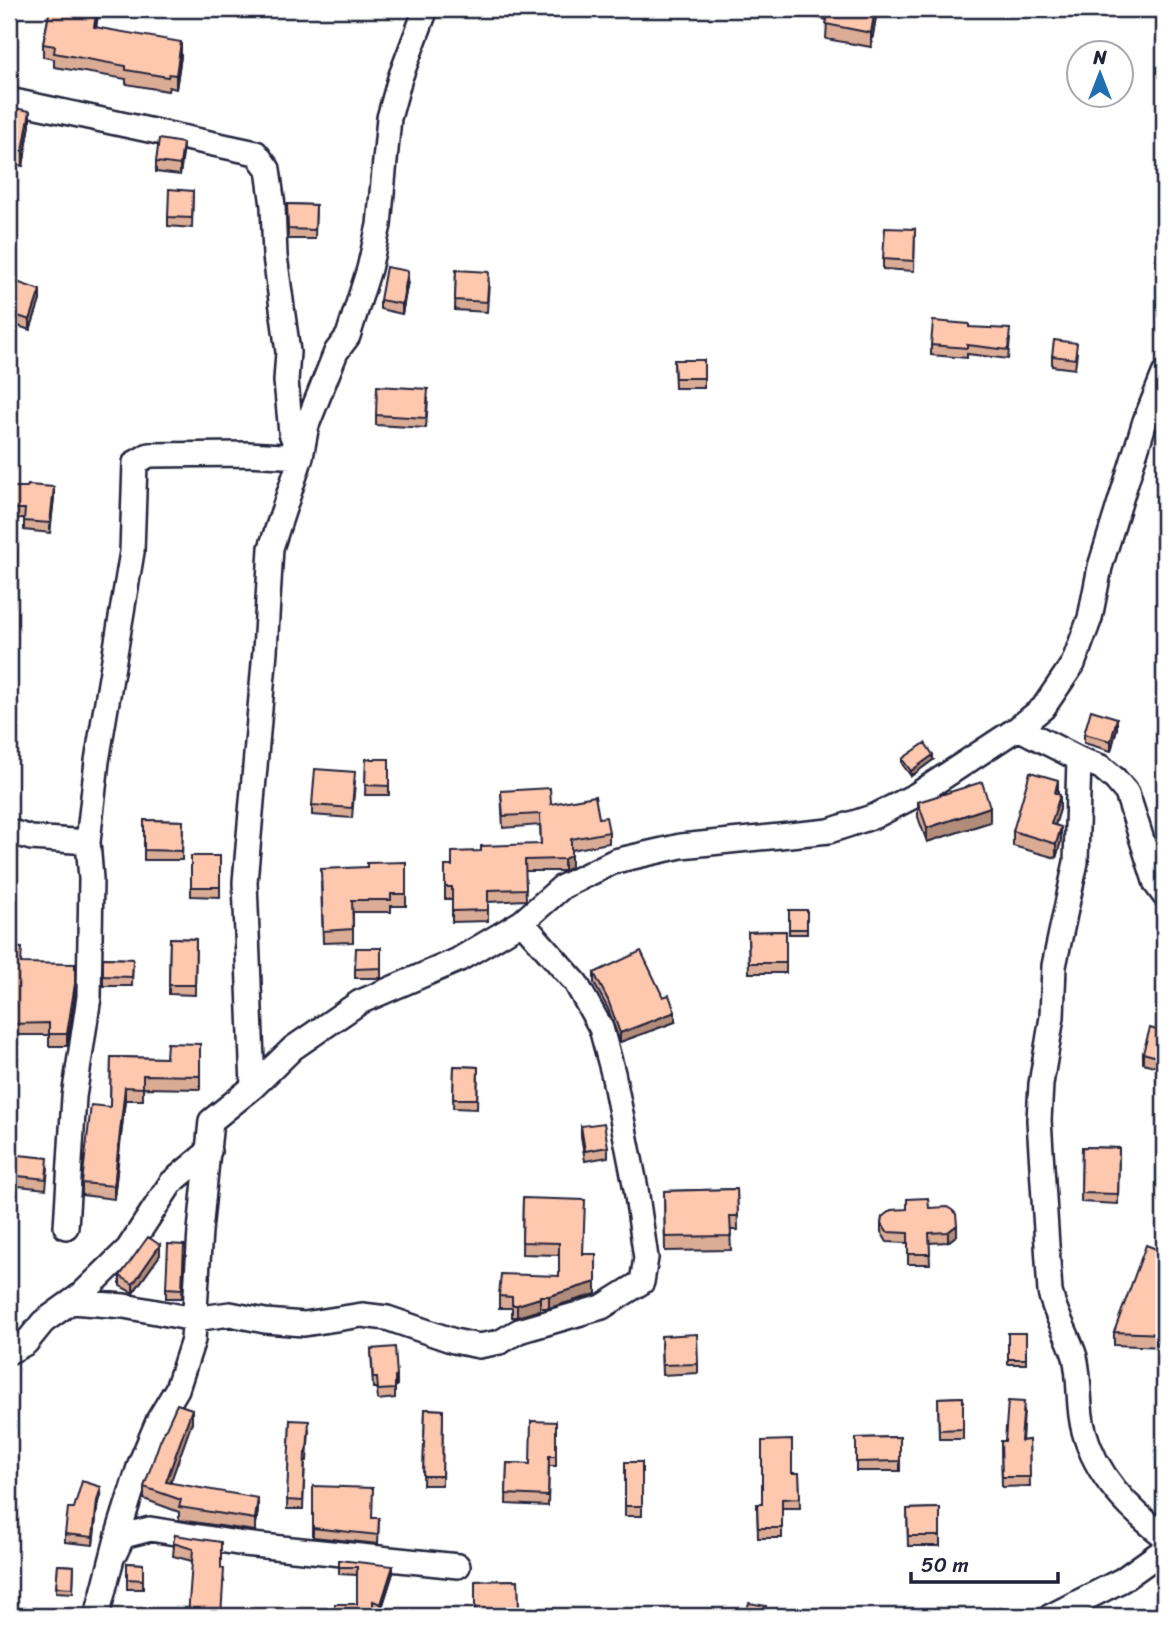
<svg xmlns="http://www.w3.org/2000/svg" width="1173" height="1625" viewBox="0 0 1173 1625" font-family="Sriracha,sans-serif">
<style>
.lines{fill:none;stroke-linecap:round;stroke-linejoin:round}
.minor-casing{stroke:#22223b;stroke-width:28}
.minor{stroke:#fff;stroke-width:23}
.wall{fill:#daac96;stroke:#22223b;stroke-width:2}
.shaded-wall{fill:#b28c7a;stroke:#22223b;stroke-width:2}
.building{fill:#fec8af;stroke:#22223b;stroke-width:2}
</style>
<rect width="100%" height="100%" fill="#fff"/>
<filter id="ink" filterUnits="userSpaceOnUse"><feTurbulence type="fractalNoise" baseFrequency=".0143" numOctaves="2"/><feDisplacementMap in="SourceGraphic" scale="14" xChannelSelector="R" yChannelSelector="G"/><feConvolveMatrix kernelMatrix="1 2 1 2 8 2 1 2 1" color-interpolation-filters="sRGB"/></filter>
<g filter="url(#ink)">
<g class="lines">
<g class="minor-casing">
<path id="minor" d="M9,100L256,153L268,169L273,206L275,256L288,352L286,381L291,433L301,457L247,454L149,455L135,463L132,552L97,761L88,842L91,879L89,997L74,1097L66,1227
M1018,728L1079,759L1101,767L1115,779L1127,793L1156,884L1164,895
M1079,759L1076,862L1054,966L1052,1017L1041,1084L1039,1120L1050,1292C1055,1315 1068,1334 1075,1357C1081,1381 1077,1407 1084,1431C1096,1476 1129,1509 1164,1536
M9,831L31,838L88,842
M253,1087L245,882L265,651L271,548L301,457L307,425L336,352L348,336L369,269L379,225L389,118L400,78L426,9
M71,1302L124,1306L194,1319L230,1314L265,1321L304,1324L362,1315L387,1318L454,1341L479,1346L500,1342L519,1331L602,1307L642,1282L646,1258L636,1189L613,1073L601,1028L576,983L522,922
M9,1352L26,1343L43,1322L82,1294L128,1249L171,1183L209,1151
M115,1553L123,1536L150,1529L244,1544L458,1566
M97,1616L119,1531L140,1464L159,1419L177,1389L193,1340L200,1231L211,1121L253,1087L293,1048L360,1002L458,960L522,922L562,887L615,861L681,846L829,831L875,816L916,795L1018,728L1043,708L1073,664L1090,618L1100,567L1145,421L1164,374
M1051,1616L1122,1580L1164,1550"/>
</g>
<use href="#minor" class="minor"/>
</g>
<path class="wall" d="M50,9H99L96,27L181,56L176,89L169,87L168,91L126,84V79L54,67V59L43,57V44Z
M274,9H298L297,11Z
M815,9H877L871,47L826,39L827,20L815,17Z
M9,107L30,125L23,166L9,163Z
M183,153L180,175L156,172V162Z
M193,191L192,228L168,226V217Z
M287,204L316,205L315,239H288Z
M915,229L914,271L883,269V259Z
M456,270L489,282L487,312L455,310Z
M408,281L402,314L380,309V300Z
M9,287L40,300L30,330L15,325L9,340Z
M969,327L1010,339L1008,359L967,354V358L931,355V345Z
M1077,353L1075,369L1052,366V356Z
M674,360H704V388H675Z
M428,399L426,428L376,425V415Z
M9,487L54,497L50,533L24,530V518L9,519Z
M9,548L17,557L14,606H9Z
M1117,728L1111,751L1084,743V734Z
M366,759H389V795H365Z
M902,759L933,760L911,776L902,764Z
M355,782L352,818L312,815V805Z
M501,791L551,804L599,818L609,832V843L571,850V867L564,871H525L526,900L488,902V921L452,922V899H445V878L452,866L541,844L540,825L503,828Z
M1058,794L1060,809L1055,825L1061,841L1056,858L1013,846V831Z
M918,802L990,822L927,842L918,817Z
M144,820L183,821L182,860H144Z
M191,856H220V897L191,896Z
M406,862V906H391V912H353V942L323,943L321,882L367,867Z
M789,910H807V934H789Z
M786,931V973H749L748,932Z
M170,938L196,939L195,995L169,994Z
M9,947L21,963L75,996L67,1046H49V1035H9Z
M381,948V978H355V969Z
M103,958L133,959L132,986H103Z
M594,973L675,1022L620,1042L608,1009L594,983Z
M1164,1032V1069L1143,1063V1053Z
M200,1044V1089L143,1088V1100H125L114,1199L82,1195V1183L110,1107L111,1057L166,1058Z
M454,1066L478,1067L477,1109L453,1108Z
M581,1126L608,1147V1157L585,1161L581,1136Z
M1082,1147L1119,1148L1118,1204L1081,1202Z
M9,1154L48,1168L46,1189L9,1185Z
M737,1189L738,1230H730L731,1250L665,1251L664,1191Z
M523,1198L583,1254L596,1294L549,1308H540V1310L517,1317H512V1308H499V1296L559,1276V1255L522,1254Z
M929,1208L957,1235L948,1242L929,1243L930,1264H908V1243L887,1242L881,1232V1223Z
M1164,1252V1347L1114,1345V1332Z
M160,1255L133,1293L120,1286V1276Z
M184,1255L182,1298H166V1288Z
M1008,1333H1026V1364H1008Z
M661,1345L698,1364V1373L662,1375Z
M371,1349L397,1376V1386L395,1387V1398L378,1400L377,1388H373Z
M963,1397V1439H939L938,1398Z
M425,1409L443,1410L442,1485H423Z
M1024,1412L1022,1441L1029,1440L1030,1486L1002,1487L1001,1441H1005Z
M290,1420L309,1430L307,1461H305L303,1509H287Z
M192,1422L170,1483L258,1510L255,1531L179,1520V1512L144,1499V1487Z
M556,1422V1466H549L548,1506L506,1504L507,1463L530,1464Z
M900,1437V1471H856V1438Z
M625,1462H642V1516H625Z
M792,1473H799L800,1508H782V1538H758L757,1504H762Z
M313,1486L373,1518H379L378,1544L313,1537Z
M101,1495L97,1509L93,1545L65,1542V1534L74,1508Z
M940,1508V1546H908L907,1509Z
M175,1535L221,1568L224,1581L192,1561L173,1556Z
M339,1560L393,1573L381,1611L357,1604V1575L339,1574Z
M127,1563L143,1564V1589H127Z
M58,1565L74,1566L73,1593L56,1592Z
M518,1580L519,1616H475V1581Z"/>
<path class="shaded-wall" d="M97,9H99L94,40V27Z
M875,9H877V12L871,47V33Z
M181,42V56L176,89V75Z
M30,111V125L23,166V151Z
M183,143V153L180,175V165Z
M408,271V281L402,314V304Z
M40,290V300L30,330V320Z
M15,315V325L9,340V330Z
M54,487V497L50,533V523Z
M1117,718V728L1111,751V741Z
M933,755V760L911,776V771Z
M1058,780V794L1055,793Z
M1060,795V809L1051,838V824Z
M990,807V822L927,842V828Z
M1061,827V841L1056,858V844Z
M571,855V867L564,871V859Z
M75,964V996L67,1046V1034Z
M675,1012V1022L620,1042V1033Z
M125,1087V1100L114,1199V1186Z
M957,1225V1235L948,1242V1232Z
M160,1245V1255L133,1293V1284Z
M596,1282V1294L549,1308V1296Z
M1164,1284V1297L1159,1311V1298Z
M540,1298V1310L517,1317V1305Z
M192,1409V1422L166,1495V1482Z
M101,1487V1495L97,1509L93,1545L97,1501Z
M258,1498V1510L255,1531V1519Z
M393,1566V1573L381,1611V1604Z"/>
<path class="building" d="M50,9H97L94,27L181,42L176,75L169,74L168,77L126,70V66L54,53L55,46L43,44Z
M829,9H875L871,33L826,24Z
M9,107L30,111L23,151L9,148Z
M159,139L183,143L180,165L156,162Z
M169,189L193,191L192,218L168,217Z
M287,204L316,205L315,230L288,229Z
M885,228L915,229L914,261L883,259Z
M386,267L408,271L402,304L380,300Z
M456,270L489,272L487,302L455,300Z
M11,280L40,290L30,320L15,315L9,330V287Z
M933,321L969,324V327L1010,329L1008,350L967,345V348L931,345Z
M1054,340L1077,343L1075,359L1052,356Z
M674,360H704V378H675Z
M377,386L428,389L426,418L376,415Z
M28,485L54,487L50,523L24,521L25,509H9V487H27Z
M9,548L17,549L14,597H9Z
M1091,710L1117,718L1111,741L1084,734Z
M925,743L933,755L911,771L902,759Z
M366,759H389V786L365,785Z
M315,769L355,772L352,808L312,805Z
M1030,772L1058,780L1055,793L1060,795L1051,824L1061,827L1056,844L1013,831Z
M982,782L990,807L927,828L918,802Z
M550,788L551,804L595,796L599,818L606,817L609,832L571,839V855L564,859L525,860L526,889L488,890V910L452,911V887H445V866H452V852L481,851V846L541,844L540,814L503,816L501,791Z
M144,820L183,821L182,851L144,850Z
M191,856H220V887H191Z
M406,862V894H391V900H352L353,929L323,931L321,869L367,867V863Z
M789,910H807V929H789Z
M786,931V963H749L748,932Z
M170,938L196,939L195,985H169Z
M9,947L22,948L21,963L75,964V984L67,1034H49V1023L9,1024Z
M356,948H381V968L355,969Z
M641,951L663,997L669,995L675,1012L620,1033L608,1000L594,973Z
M103,958L133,959L132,977L103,976Z
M1150,1028L1164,1032V1059L1143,1053Z
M167,1043L200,1044V1076L143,1075V1088L125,1087L114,1186L82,1183L91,1105L110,1107L111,1057L166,1058Z
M454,1066L478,1067L477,1099H453Z
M604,1123L608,1147L585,1151L581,1126Z
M1082,1147L1119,1148L1118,1194L1081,1193Z
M9,1154L48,1158L46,1179L9,1175Z
M737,1189L738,1216H730L731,1236L665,1237L664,1191Z
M523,1198L585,1200L583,1254H596V1282L549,1296H540V1298L517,1305H512V1297L499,1296L501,1274L559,1276V1243L522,1242Z
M928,1198L929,1208L947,1207L952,1210L956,1214L957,1225L948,1232L929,1233L930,1254H908V1233L887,1232L881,1223L882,1217L891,1210L907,1209V1199Z
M148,1237L160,1245L133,1284L120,1276Z
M168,1244L184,1245L182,1289L166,1288Z
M1146,1245L1164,1252V1284L1159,1298L1164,1299V1334L1114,1332Z
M1008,1333H1026V1359H1008Z
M697,1334L698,1364L662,1365L661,1336Z
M395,1347L397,1376L395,1377V1389L378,1390L377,1378H373L371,1349Z
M963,1397V1429L939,1430L938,1398Z
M1008,1401L1024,1402L1021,1441L1029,1440L1030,1477H1002L1001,1441H1005Z
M177,1404L192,1409L166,1482L258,1498L255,1519L179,1507L181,1500L144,1487L160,1441Z
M425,1409L443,1410L442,1476H423Z
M290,1420L309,1421L307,1453H305L303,1501L287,1500Z
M531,1421L556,1422V1456H549L548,1496L506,1494L507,1463L530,1464Z
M900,1437V1461L856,1462V1438Z
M792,1440V1473H799L800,1498L782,1499V1528H758L757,1504H762V1441Z
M625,1462H642V1506H625Z
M82,1481L101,1487L97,1501L93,1537L65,1534L68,1508H74Z
M313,1486L373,1488L372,1518H379L378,1535L313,1528Z
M940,1508V1536H908L907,1509Z
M175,1535L221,1542V1568L224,1569L221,1616H188L193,1549L173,1543Z
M339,1560L393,1566L381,1604L373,1601V1616H335V1604H357V1567H339Z
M127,1563L143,1564V1580L127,1579Z
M58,1565L74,1566L73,1588L56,1587Z
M518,1580L519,1613H501V1616H479V1613H475V1581Z
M749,1603L766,1606L763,1616H745Z"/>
</g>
<rect width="1173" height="1625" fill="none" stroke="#fff" stroke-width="35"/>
<rect x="18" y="18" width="1138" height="1590" fill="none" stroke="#22223b" stroke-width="2.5" filter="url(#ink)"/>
<g transform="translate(1100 74)"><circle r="33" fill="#ffffff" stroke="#a7a7b1" stroke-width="2"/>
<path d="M0-5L12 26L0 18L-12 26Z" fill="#1f6fb2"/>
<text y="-10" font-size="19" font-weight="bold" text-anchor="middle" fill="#22223b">N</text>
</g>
<path d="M911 1572v10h147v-10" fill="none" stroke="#22223b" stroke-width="3.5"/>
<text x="921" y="1572" font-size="21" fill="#22223b" stroke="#ffffff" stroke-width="5" paint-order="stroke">50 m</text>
</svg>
